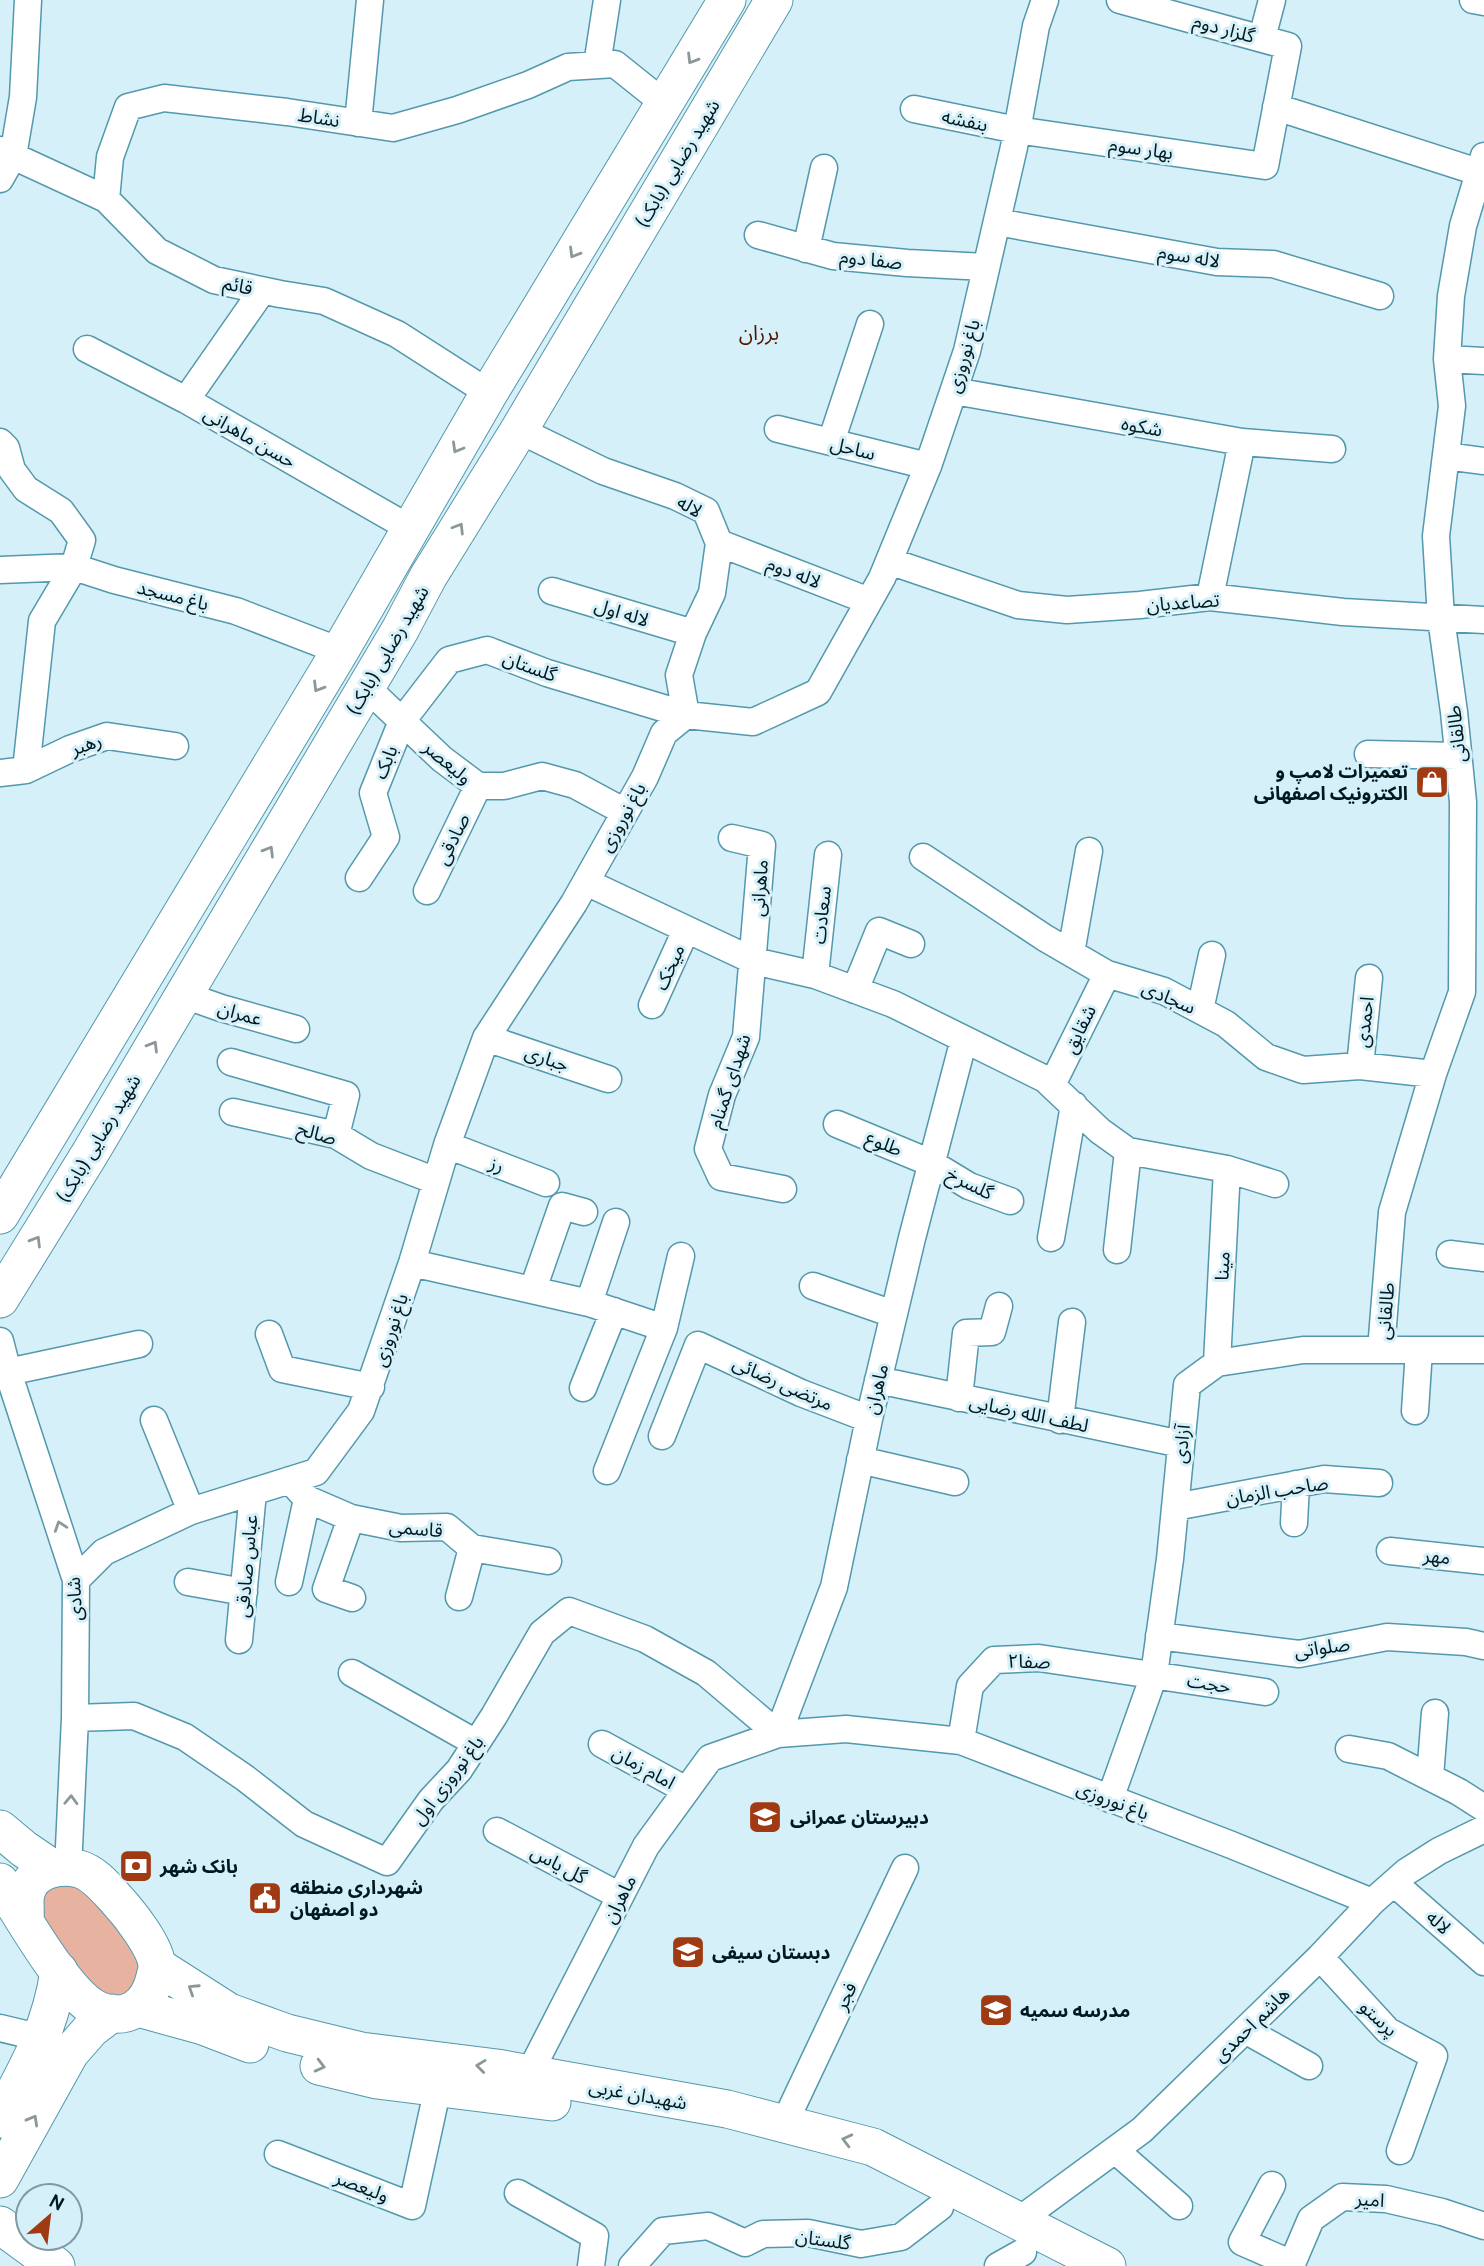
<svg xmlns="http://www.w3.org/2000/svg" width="1484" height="2266" viewBox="0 0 1484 2266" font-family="Cabin,'Noto Sans Arabic',sans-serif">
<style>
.green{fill:#e8b2a1}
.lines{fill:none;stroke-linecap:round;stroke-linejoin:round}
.street-casing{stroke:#5398ac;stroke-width:29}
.secondary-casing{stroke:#5398ac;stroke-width:39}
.street{stroke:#fff;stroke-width:26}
.secondary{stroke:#fff;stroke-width:37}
.oneway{stroke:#8c979a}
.labels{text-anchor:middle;stroke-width:6;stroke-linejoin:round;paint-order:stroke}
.street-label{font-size:19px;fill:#00181f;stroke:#d5f0f8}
.poi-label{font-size:19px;font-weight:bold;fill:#00181f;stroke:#d5f0f8;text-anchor:start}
.neighbourhood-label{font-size:21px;fill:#551500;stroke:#d5f0f8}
</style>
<rect width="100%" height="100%" fill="#d5f0f8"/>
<path class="green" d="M61,1880L90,1888L138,1953L146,1972L125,2001L97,1998L36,1910L45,1892Z"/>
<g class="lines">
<g class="street-casing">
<path id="street" d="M1473,0L1484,2
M1262,38L1272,0
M597,65L607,0
M1276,107L1484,174
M914,109L1017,130L1265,166L1288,46L1120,0
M358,123L370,0
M0,150L106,199L157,251L214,280L280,294L324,301L397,334L489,393
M0,179L13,156L23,97L28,0
M106,199L110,157L128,107L164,98L287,112L393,128L457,110L528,85L568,67L615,64L665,104
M997,222L1217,262L1273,264L1380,296
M758,235L833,256L907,263L986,267
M806,249L824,168
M87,349L186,400L411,529
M1447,359L1484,361
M954,391L1242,442L1332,449
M186,400L262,291
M778,429L928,466
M0,442L6,448L12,470L26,489L61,511L82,540L74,567L42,621L26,770
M831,442L870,324
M1446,456L1484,461
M719,543L869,601
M889,561L1018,605L1067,610L1140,605L1210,597L1343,612L1484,620
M0,570L74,567L114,580L236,611L340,651
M552,591L693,633
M1210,597L1242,442
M366,687L442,759L478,786H504L542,776L575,785L625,812
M1368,754L1458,756
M0,773L26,770L70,749L107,736L175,746
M732,838L762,845L746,1037L722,1095L708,1149L721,1177L783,1189
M923,857L1045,938L1107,974L1164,991L1226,1024L1266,1057L1303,1070L1360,1066L1433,1074
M359,878L386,837L373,793L402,721L449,660L487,650L547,673L686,715L679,675L693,633L712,593L719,543L706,511L675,496L603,471L519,430
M586,882L754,961L815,975L893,1004L1045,1079L1100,1131L1128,1151L1227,1169L1275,1184
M427,891L478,786
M1071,953L1089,851
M815,975L828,855
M855,990L879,931L911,944
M184,995L221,1008L296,1029
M652,1005L686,930
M1200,1010L1212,955
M486,1038L608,1079
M231,1062L346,1095L336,1135
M1360,1066L1369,978
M1052,1085L1107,974
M233,1112L336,1135L371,1156L436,1181
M837,1124L931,1163L969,1186L1010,1201
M447,1145L546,1183
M1051,1238L1074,1105
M1117,1250L1128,1151
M1450,1254L1484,1258
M412,1263L589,1303L664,1328
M813,1286L893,1314
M533,1289L562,1206L584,1212
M589,1303L616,1222
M269,1334L282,1369L371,1387
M0,1341L8,1372L76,1580L75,1718L68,1869
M1381,1350L1392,1212L1433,1074L1462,992L1463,802L1454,712L1441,618L1436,536L1452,406L1447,359L1451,296L1463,226L1484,156
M1217,1363L1227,1169
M8,1372L139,1344
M878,1380L1181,1444
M583,1388L614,1311
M959,1398L966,1333L992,1332L999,1306
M1415,1411L1419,1350
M154,1420L191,1511
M1060,1420L1072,1322
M662,1436L698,1345L801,1393L869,1419
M860,1460L955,1482
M607,1471L664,1328L681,1256
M290,1480L307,1499L351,1518L401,1528L447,1527L472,1548L548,1561
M1175,1507L1324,1479L1379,1483
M351,1518L326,1589L352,1598
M1294,1523L1296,1484
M1390,1551L1484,1561
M76,1580L104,1552L191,1511L316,1472L361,1411L412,1263L447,1145L486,1038L574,903L645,777L664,733L686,715L753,722L818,692L882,578L928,466L967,351L1014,147L1036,26L1045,0
M188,1582L244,1592
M289,1582L307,1499
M459,1597L472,1548
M1159,1636L1299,1654L1387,1637L1466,1642L1484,1646
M239,1640L253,1492
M352,1673L476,1743
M75,1718L134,1716L185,1737L245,1778L304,1824L387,1862L431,1800L459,1770L494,1716L542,1633L569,1611L645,1639L706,1673L778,1734L834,1587L869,1419L912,1238L964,1039
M961,1741L970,1686L994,1660L1039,1658L1265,1692
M602,1744L686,1790
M1349,1749L1388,1756L1459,1792L1484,1808
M1430,1777L1435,1713
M1110,1799L1154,1675L1170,1559L1187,1385L1217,1363L1303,1350H1484
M497,1831L620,1896
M1394,1883L1484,1962
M1320,1957L1388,2031L1434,2056L1400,2151
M0,2028L42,2038
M1245,2030L1309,2066
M529,2074L646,1846L710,1758L778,1734L846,1729L961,1741L1229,1844L1372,1902
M784,2124L905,1868
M1115,2150L1179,2206
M278,2154L412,2206L438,2087
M1272,2185L1242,2242L1292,2264
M518,2193L595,2236L591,2266
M1018,2221L1142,2130L1320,1957L1372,1902L1406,1872L1439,1851L1484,1829
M632,2266L663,2231L708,2226L745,2243L763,2234L808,2233L861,2244L901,2237L940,2207
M998,2266L1023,2252
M1291,2266L1311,2219L1342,2197L1386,2199L1442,2212L1484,2226"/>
</g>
<g class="secondary-casing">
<path id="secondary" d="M0,1215L340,651L489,393L727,0
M0,1299L89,1155L400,630L428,577L519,430L774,0
M0,1829L24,1849L52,1868
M0,1882C20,1912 65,1994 96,2009C126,2023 148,2007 155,1977C156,1973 157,1970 157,1966C156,1947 129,1913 116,1899C106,1888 94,1873 79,1869C58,1864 32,1870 26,1893C24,1901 26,1911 25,1920
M157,1966L229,2012L287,2033L361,2051L497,2068L727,2109L873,2147L1107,2266
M138,2008L203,2026L250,2044
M319,2066L377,2080L552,2102
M0,2119C27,2070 51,2027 59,1971
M0,2179L70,2053L91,2029L112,2013
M0,2225L56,2266"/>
</g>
<use href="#street" class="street"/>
<use href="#secondary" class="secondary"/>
</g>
<defs><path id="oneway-chevron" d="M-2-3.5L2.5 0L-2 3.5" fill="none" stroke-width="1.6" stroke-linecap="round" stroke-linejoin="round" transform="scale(1.75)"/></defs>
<g class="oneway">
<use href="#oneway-chevron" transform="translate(692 59) rotate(121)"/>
<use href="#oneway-chevron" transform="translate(574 253) rotate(121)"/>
<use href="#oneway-chevron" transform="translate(457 448) rotate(120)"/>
<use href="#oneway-chevron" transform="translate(459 528) rotate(-58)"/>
<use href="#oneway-chevron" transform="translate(318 687) rotate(121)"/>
<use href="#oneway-chevron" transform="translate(269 851) rotate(-59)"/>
<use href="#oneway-chevron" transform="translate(153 1046) rotate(-59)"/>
<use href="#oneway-chevron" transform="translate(36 1241) rotate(-59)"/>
<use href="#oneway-chevron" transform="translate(60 1526) rotate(-109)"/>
<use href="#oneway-chevron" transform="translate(71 1800) rotate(-88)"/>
<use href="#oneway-chevron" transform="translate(193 1989) rotate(-147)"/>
<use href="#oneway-chevron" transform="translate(320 2066) rotate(14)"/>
<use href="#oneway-chevron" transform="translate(481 2066) rotate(-173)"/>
<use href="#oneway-chevron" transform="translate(33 2120) rotate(-61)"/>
<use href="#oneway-chevron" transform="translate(847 2140) rotate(-166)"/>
</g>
<defs>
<g id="shop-square" transform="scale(1.75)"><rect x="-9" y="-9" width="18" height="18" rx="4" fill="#a03a13" stroke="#d5f0f8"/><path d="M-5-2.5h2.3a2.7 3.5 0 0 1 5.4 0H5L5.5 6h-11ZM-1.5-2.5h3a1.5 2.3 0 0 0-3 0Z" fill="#fff"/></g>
<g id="school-square" transform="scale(1.75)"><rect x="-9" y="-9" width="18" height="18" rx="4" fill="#a03a13" stroke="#d5f0f8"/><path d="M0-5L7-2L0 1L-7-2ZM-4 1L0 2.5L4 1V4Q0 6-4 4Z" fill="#fff"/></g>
<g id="bank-square" transform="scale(1.75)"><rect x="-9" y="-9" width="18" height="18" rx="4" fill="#a03a13" stroke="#d5f0f8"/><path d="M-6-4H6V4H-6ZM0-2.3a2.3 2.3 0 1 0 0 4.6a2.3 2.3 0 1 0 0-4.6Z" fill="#fff"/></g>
<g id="civic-square" transform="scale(1.75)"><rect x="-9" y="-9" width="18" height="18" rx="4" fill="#a03a13" stroke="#d5f0f8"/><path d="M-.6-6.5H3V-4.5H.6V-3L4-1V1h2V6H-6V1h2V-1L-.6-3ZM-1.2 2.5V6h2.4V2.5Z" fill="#fff"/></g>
</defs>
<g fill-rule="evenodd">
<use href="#shop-square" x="1432" y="782"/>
<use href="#school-square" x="765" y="1817"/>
<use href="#bank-square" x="136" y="1866"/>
<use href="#civic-square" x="265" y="1898"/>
<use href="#school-square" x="688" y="1952"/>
<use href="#school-square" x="996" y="2010"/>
</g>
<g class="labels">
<g class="street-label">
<text transform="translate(1224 28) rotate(15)" y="7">گلزار دوم</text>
<text transform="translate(319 117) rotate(9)" y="7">نشاط</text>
<text transform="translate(965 120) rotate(12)" y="7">بنفشه</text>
<text transform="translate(1141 148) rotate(8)" y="7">بهار سوم</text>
<text transform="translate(677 163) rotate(-59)" y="7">شهید رضایی (بابک)</text>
<text transform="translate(1189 256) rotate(9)" y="7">لاله سوم</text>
<text transform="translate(871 259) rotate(6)" y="7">صفا دوم</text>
<text transform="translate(238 285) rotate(12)" y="7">قائم</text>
<text transform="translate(963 356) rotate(-74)" y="7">باغ نوروزی</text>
<text transform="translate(1142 426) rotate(10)" y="7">شکوه</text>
<text transform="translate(250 437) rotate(30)" y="7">حسن ماهرانی</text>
<text transform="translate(853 448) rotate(14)" y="7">ساحل</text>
<text transform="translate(690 506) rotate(30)" y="7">لاله</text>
<text transform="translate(794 572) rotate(21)" y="7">لاله دوم</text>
<text transform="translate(173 595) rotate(14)" y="7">باغ مسجد</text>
<text transform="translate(1183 602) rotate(-4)" y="7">تصاعدیان</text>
<text transform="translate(622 612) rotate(17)" y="7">لاله اول</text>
<text transform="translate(387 650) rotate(-60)" y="7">شهید رضایی (بابک)</text>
<text transform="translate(530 666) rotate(20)" y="7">گلستان</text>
<text transform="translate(1456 734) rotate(-96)" y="7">طالقانی</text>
<text transform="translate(86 744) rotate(-19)" y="7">رهبر</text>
<text transform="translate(385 762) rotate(-68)" y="7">بابک</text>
<text transform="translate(448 762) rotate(40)" y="7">ولیعصر</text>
<text transform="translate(622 817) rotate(-61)" y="7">باغ نوروزی</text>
<text transform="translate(452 839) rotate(-64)" y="7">صادقی</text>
<text transform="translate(759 888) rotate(-86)" y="7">ماهرانی</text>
<text transform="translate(821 915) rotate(-84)" y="7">سعادت</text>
<text transform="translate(669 967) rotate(-66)" y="7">میخک</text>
<text transform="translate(1169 997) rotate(23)" y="7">سجادی</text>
<text transform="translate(240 1013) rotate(16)" y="7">عمران</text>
<text transform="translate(1364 1022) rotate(-84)" y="7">احمدی</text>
<text transform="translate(1079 1029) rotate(-64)" y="7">شقایق</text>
<text transform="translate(547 1058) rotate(19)" y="7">جباری</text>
<text transform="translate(729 1081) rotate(-72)" y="7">شهدای گمنام</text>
<text transform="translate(317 1133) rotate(16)" y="7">صالح</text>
<text transform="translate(98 1138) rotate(-59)" y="7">شهید رضایی (بابک)</text>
<text transform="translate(884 1143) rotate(22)" y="7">طلوع</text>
<text transform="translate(497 1164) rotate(21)" y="7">رز</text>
<text transform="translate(970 1183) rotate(26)" y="7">گلسرخ</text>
<text transform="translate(1222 1266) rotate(-87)" y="7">مینا</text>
<text transform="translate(1385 1311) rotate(-85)" y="7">طالقانی</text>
<text transform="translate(390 1330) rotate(-72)" y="7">باغ نوروزی</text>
<text transform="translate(783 1383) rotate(24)" y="7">مرتضی رضائی</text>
<text transform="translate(876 1389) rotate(-77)" y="7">ماهران</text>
<text transform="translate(1029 1413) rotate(12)" y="7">لطف الله رضایی</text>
<text transform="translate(1181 1444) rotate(-84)" y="7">آزادی</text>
<text transform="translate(1277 1490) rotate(-9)" y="7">صاحب الزمان</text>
<text transform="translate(416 1528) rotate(5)" y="7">قاسمی</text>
<text transform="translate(1437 1556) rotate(6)" y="7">مهر</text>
<text transform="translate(246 1566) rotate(-85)" y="7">عباس صادقی</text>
<text transform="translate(74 1599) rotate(-93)" y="7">شادی</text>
<text transform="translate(1322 1647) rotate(-8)" y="7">صلواتی</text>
<text transform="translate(1029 1661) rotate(1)" y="7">صفا۲</text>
<text transform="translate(1209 1683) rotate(9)" y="7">حجت</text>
<text transform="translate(644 1767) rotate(29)" y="7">امام زمان</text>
<text transform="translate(447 1780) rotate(-53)" y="7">باغ نوروزی اول</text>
<text transform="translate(1113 1800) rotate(21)" y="7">باغ نوروزی</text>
<text transform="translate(559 1864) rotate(28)" y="7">گل یاس</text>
<text transform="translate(619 1899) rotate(-63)" y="7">ماهران</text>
<text transform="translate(1439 1922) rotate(42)" y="7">لاله</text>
<text transform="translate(845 1996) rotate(-65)" y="7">فجر</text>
<text transform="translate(1379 2018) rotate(43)" y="7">پرستو</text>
<text transform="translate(1251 2024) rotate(-44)" y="7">هاشم احمدی</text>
<text transform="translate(638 2094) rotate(10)" y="7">شهیدان غربی</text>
<text transform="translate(362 2186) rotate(21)" y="7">ولیعصر</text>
<text transform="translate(1370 2199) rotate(4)" y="7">امیر</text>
<text transform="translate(823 2239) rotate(8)" y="7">گلستان</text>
</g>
<g class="poi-label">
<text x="1408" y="778" text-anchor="end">تعمیرات لامپ و<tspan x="1408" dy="22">الکترونیک اصفهانی</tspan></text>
<text x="790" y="1824">دبیرستان عمرانی</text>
<text x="160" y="1873">بانک شهر</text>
<text x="290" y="1894">شهرداری منطقه<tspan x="290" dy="22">دو اصفهان</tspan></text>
<text x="712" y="1959">دبستان سیفی</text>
<text x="1020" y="2017">مدرسه سمیه</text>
</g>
<g class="neighbourhood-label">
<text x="759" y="340">برزان</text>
</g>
</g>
<g transform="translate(49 2217) rotate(28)"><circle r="33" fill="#d5f0f8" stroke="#809aa1" stroke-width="2"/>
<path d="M0-5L12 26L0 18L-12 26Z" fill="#a03a13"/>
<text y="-10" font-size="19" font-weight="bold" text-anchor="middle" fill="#00181f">N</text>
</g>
</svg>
